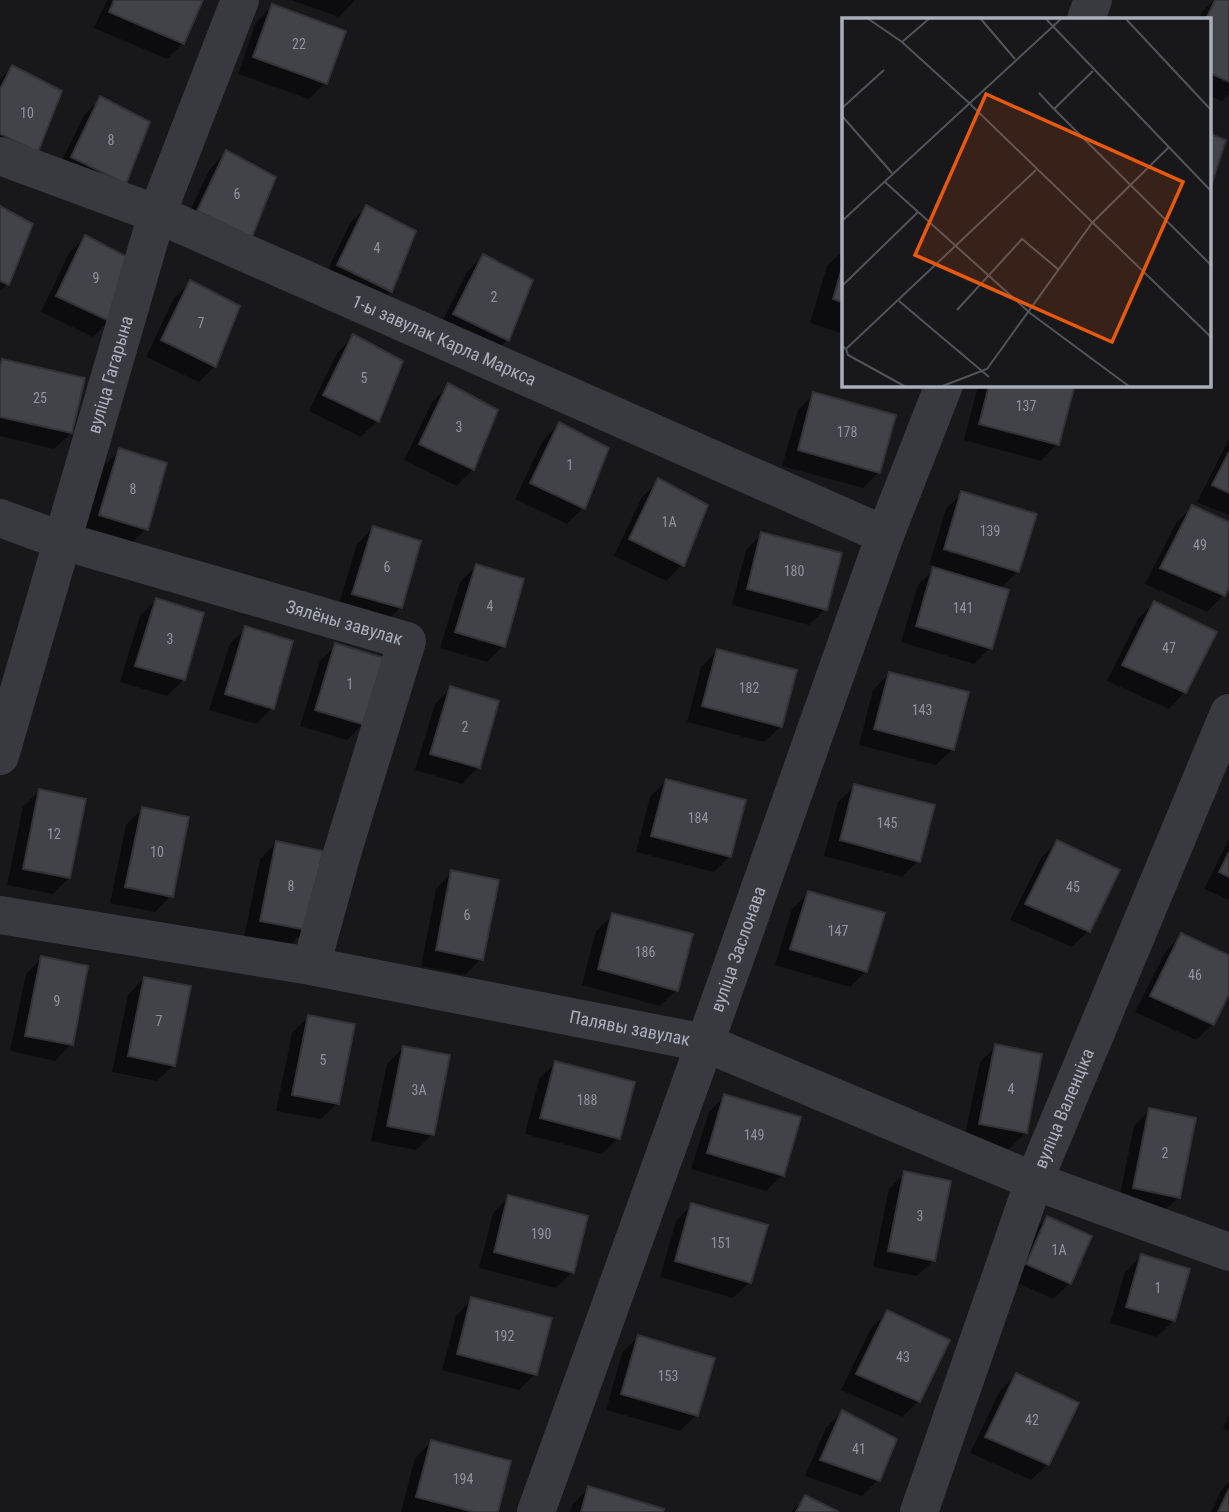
<svg xmlns="http://www.w3.org/2000/svg" width="1229" height="1512" viewBox="0 0 1229 1512" font-family="'Roboto Condensed',sans-serif">
<style>
.shadow{fill:#0007}
.building{fill:#424348;stroke:#323237;stroke-width:2}
.lines{fill:none;stroke-linecap:round;stroke-linejoin:round}
.minor{stroke:#393a40;stroke-width:38}
.labels{text-anchor:middle;stroke-width:5;stroke-linejoin:round;paint-order:stroke}
.number-label{font-size:14px;fill:#90949f}
.street-label{font-size:18px;fill:#aaafbc;stroke:#131316}
.inset-road{fill:none;stroke:#52545b;stroke-width:2}
.view{fill:#e8590c;fill-opacity:0.15;stroke:#e8590c;stroke-width:3.5}
.inset-edge{fill:none;stroke:#aaafbc;stroke-width:3.5}
</style>
<rect width="100%" height="100%" fill="#18181b"/>
<path class="shadow" d="M107,0H201L183,43L167,59L94,28Z
M291,0H355L339,17Z
M1214,0L1229,1V94L1222,101L1210,96V19H1199L1202,12Z
M272,6L325,83L309,99L238,74L256,22Z
M12,67L60,92L0,158V79Z
M100,99L148,123L108,199L56,173L84,115Z
M226,152L274,177L182,227L210,169Z
M367,207L391,291L375,307L322,282L350,223Z
M0,208L7,284L0,291Z
M85,237L109,321L93,337L41,312L69,253Z
M844,249V334L810,323L827,266Z
M483,256L507,340L491,356L438,330L467,272Z
M191,282L215,366L199,382L146,357L174,298Z
M353,337L377,421L361,437L309,411L337,353Z
M2,361L71,433L54,449L0,436V363Z
M449,385L473,469L457,486L404,460L432,402Z
M978,385H1054L1057,444L1041,461L964,440Z
M814,394L879,472L863,488L782,466L798,410Z
M559,424L583,508L567,524L515,499L543,440Z
M1229,439V515L1197,502Z
M120,450L146,529L130,545L83,531L104,466Z
M659,481L682,565L666,581L614,556L642,497Z
M962,493L1018,571L1000,589L990,648L974,664L901,642L918,585L936,567L929,565L946,509Z
M1192,507L1229,524V584L1223,595L1207,612L1145,584L1176,523Z
M373,528L401,607L384,624L337,610L357,544Z
M762,534L825,609L809,625L732,605L746,550Z
M476,566L503,646L487,662L440,648L460,582Z
M156,600L202,614L183,680L167,696L120,682L140,616Z
M1154,603L1185,692L1169,709L1107,681L1138,619Z
M246,628L272,708L256,724L209,710L230,644Z
M336,645L363,724L347,740L300,726L320,661Z
M717,651L781,726L764,742L687,722L701,667Z
M889,674L953,749L936,765L859,745L873,690Z
M451,688L478,767L462,784L415,770L435,704Z
M666,781L730,856L714,872L636,852L650,797Z
M855,786L918,861L902,877L824,856L838,802Z
M39,791L69,878L53,894L7,885L23,807Z
M142,809L171,896L155,912L110,903L126,825Z
M1229,839V900L1204,889Z
M1057,842L1088,931L1072,947L1010,920L1041,858Z
M276,843L306,930L289,946L244,937L260,859Z
M452,872L481,959L465,975L421,966L436,889Z
M808,893L866,971L850,987L775,965L792,909Z
M613,915L676,990L660,1006L582,985L596,931Z
M1182,935L1229,957V990L1213,1024L1196,1040L1135,1012L1166,951Z
M42,958L71,1044L55,1061L10,1051L26,974Z
M144,978L174,1065L157,1081L112,1072L128,995Z
M308,1017L338,1103L321,1119L276,1111L292,1033Z
M996,1046L1025,1133L1009,1149L964,1140L980,1062Z
M403,1048L433,1134L416,1150L371,1141L387,1064Z
M555,1063L618,1138L602,1154L525,1134L539,1079Z
M725,1096L782,1175L766,1191L691,1169L709,1112Z
M1150,1110L1179,1197L1162,1213L1118,1204L1134,1126Z
M905,1173L934,1260L917,1276L873,1267L889,1189Z
M509,1197L572,1272L556,1288L479,1268L493,1213Z
M692,1205L750,1282L733,1298L660,1277L676,1221Z
M1047,1218L1070,1283L1053,1299L1011,1280L1031,1234Z
M1142,1256L1188,1270L1173,1321L1157,1337L1110,1323L1125,1272Z
M472,1299L535,1374L519,1390L442,1370L456,1316Z
M888,1312L919,1401L902,1417L841,1390L871,1328Z
M638,1337L696,1415L680,1431L606,1410L622,1353Z
M1016,1375L1048,1464L1031,1480L970,1453L1000,1391Z
M842,1412L878,1480L862,1496L805,1476L826,1428Z
M1229,1415V1431L1223,1428Z
M431,1442L496,1512H401L415,1458Z
M1229,1482V1512H1211L1222,1489Z
M589,1488L661,1512H570L573,1504Z
M805,1498L835,1512H791Z"/>
<path class="building" d="M114,0H203L184,44L109,12Z
M1215,0H1229V82L1210,73V19H1206Z
M272,4L346,31L327,84L253,57Z
M12,65L62,91L38,152L0,134V89Z
M100,96L150,122L126,184L71,157Z
M1210,134L1226,140L1210,189Z
M226,150L276,177L252,237L197,211Z
M366,205L416,231L392,292L337,265Z
M0,206L33,224L9,285L0,281Z
M85,235L135,261L111,322L56,296Z
M483,254L533,280L509,341L453,314Z
M844,261V303L833,299Z
M190,280L240,306L216,367L161,340Z
M353,334L403,361L379,422L323,395Z
M2,359L85,378L72,433L0,417V367Z
M448,383L498,410L474,470L419,444Z
M989,385H1061L1074,388L1059,445L979,424Z
M813,392L896,415L880,473L798,450Z
M559,422L609,448L585,509L530,483Z
M119,448L167,463L148,530L99,515Z
M1229,452V493L1212,485Z
M658,478L708,505L684,566L629,539Z
M961,491L1037,514L1019,572L944,549Z
M1192,505L1229,522V587L1225,596L1160,568Z
M373,526L421,541L402,608L352,594Z
M761,532L842,553L827,610L747,589Z
M476,564L524,579L505,647L455,632Z
M933,567L1009,590L992,649L916,626Z
M156,598L204,613L185,680L135,666Z
M1154,601L1217,632L1186,693L1122,665Z
M245,626L293,641L274,709L225,694Z
M335,643L384,658L365,725L315,710Z
M717,649L797,670L782,727L702,706Z
M889,672L969,692L954,750L874,729Z
M450,686L499,701L480,768L430,754Z
M666,779L746,800L731,857L651,836Z
M854,784L935,805L920,862L840,840Z
M39,789L86,799L70,878L23,869Z
M142,807L189,817L173,897L125,887Z
M1057,840L1120,870L1090,932L1025,904Z
M276,841L323,851L307,930L260,921Z
M1229,852V877L1219,872Z
M451,870L499,880L483,960L436,950Z
M808,891L885,913L867,972L790,949Z
M612,913L693,934L678,991L598,969Z
M1181,933L1229,955V994L1214,1025L1150,996Z
M41,956L88,966L73,1045L25,1036Z
M144,977L191,986L175,1066L128,1056Z
M308,1015L355,1024L339,1104L292,1095Z
M995,1044L1042,1054L1027,1133L979,1124Z
M403,1046L450,1055L434,1135L387,1126Z
M555,1061L635,1082L620,1139L540,1118Z
M724,1094L801,1117L784,1176L707,1153Z
M1149,1108L1196,1118L1180,1198L1133,1188Z
M904,1171L951,1181L935,1261L888,1251Z
M508,1195L588,1216L574,1273L494,1252Z
M691,1203L768,1225L751,1283L675,1261Z
M1047,1216L1092,1236L1071,1284L1026,1264Z
M1141,1254L1190,1269L1175,1321L1126,1307Z
M471,1297L552,1318L537,1375L457,1354Z
M887,1310L950,1340L920,1402L856,1374Z
M638,1335L715,1358L698,1416L621,1394Z
M1016,1373L1079,1403L1049,1465L985,1437Z
M842,1410L897,1439L880,1481L820,1460Z
M431,1440L511,1461L498,1512H474L416,1497Z
M588,1486L664,1509L663,1512H581Z
M1229,1489V1512H1218Z
M805,1495L839,1512H796Z"/>
<g class="lines">
<g class="minor">
<path d="M1086,19L1093,0"/>
<path id="s1" d="M0,156L157,214L885,535"/>
<path id="s2" d="M0,518L63,541L407,641L343,850L311,966"/>
<path id="s3" d="M0,756L157,214L240,0"/>
<path id="s4" d="M0,915L311,966L705,1043L1034,1181L1229,1252"/>
<path id="s5" d="M536,1512L705,1043L885,535L944,385"/>
<path id="s6" d="M919,1512L1034,1181L1229,713"/>
</g>
</g>
<g class="labels">
<g class="number-label">
<text x="299" y="49">22</text>
<text x="27" y="118">10</text>
<text x="111" y="145">8</text>
<text x="237" y="199">6</text>
<text x="377" y="253">4</text>
<text x="96" y="283">9</text>
<text x="494" y="302">2</text>
<text x="201" y="328">7</text>
<text x="364" y="383">5</text>
<text x="40" y="403">25</text>
<text x="1026" y="411">137</text>
<text x="459" y="432">3</text>
<text x="847" y="437">178</text>
<text x="570" y="470">1</text>
<text x="133" y="494">8</text>
<text x="669" y="527">1А</text>
<text x="990" y="536">139</text>
<text x="1200" y="550">49</text>
<text x="387" y="572">6</text>
<text x="794" y="576">180</text>
<text x="490" y="611">4</text>
<text x="963" y="613">141</text>
<text x="170" y="644">3</text>
<text x="1169" y="653">47</text>
<text x="350" y="689">1</text>
<text x="749" y="693">182</text>
<text x="922" y="715">143</text>
<text x="465" y="732">2</text>
<text x="698" y="823">184</text>
<text x="887" y="828">145</text>
<text x="54" y="839">12</text>
<text x="157" y="857">10</text>
<text x="291" y="891">8</text>
<text x="1073" y="892">45</text>
<text x="467" y="920">6</text>
<text x="838" y="936">147</text>
<text x="645" y="957">186</text>
<text x="1195" y="980">46</text>
<text x="57" y="1006">9</text>
<text x="159" y="1026">7</text>
<text x="323" y="1065">5</text>
<text x="1011" y="1094">4</text>
<text x="419" y="1095">3А</text>
<text x="587" y="1105">188</text>
<text x="754" y="1140">149</text>
<text x="1165" y="1158">2</text>
<text x="920" y="1221">3</text>
<text x="541" y="1239">190</text>
<text x="721" y="1248">151</text>
<text x="1059" y="1255">1А</text>
<text x="1158" y="1293">1</text>
<text x="504" y="1341">192</text>
<text x="903" y="1362">43</text>
<text x="668" y="1381">153</text>
<text x="1032" y="1425">42</text>
<text x="859" y="1454">41</text>
<text x="463" y="1484">194</text>
</g>
<g class="street-label">
<text dy="6" stroke="none"><textPath href="#s1" startOffset="481">1-ы завулак Карла Маркса</textPath></text>
<text dy="6" stroke="none"><textPath href="#s3" startOffset="397">вуліца Гагарына</textPath></text>
<text dy="6" stroke="none"><textPath href="#s2" startOffset="360">Зялёны завулак</textPath></text>
<text dy="6" stroke="none"><textPath href="#s5" startOffset="598">вуліца Заслонава</textPath></text>
<text dy="6" stroke="none"><textPath href="#s4" startOffset="640">Палявы завулак</textPath></text>
<text dy="6" stroke="none"><textPath href="#s6" startOffset="429">вуліца Валенціка</textPath></text>
</g>
</g>
<g transform="translate(842 18)">
<rect width="369" height="369" fill="#18181b"/>
<path class="inset-road" d="M25,0L60,24L126,84L370,320M138,0L173,41M203,0L370,174M283,0L370,93M60,24L88,0M251,53L212,91L370,248M197,75L212,91M0,90L42,52M0,98L50,155M43,164L188,295L288,369M0,203L220,0M0,268L76,194M57,283L147,359M115,292L180,221L217,252M0,328L4,331L194,152M4,331L6,337L64,369M98,369L145,351L250,205L327,129"/>
<path class="view" d="M144,76L341,164L270,324L73,237Z"/>
<rect width="369" height="369" class="inset-edge"/>
</g>
</svg>
